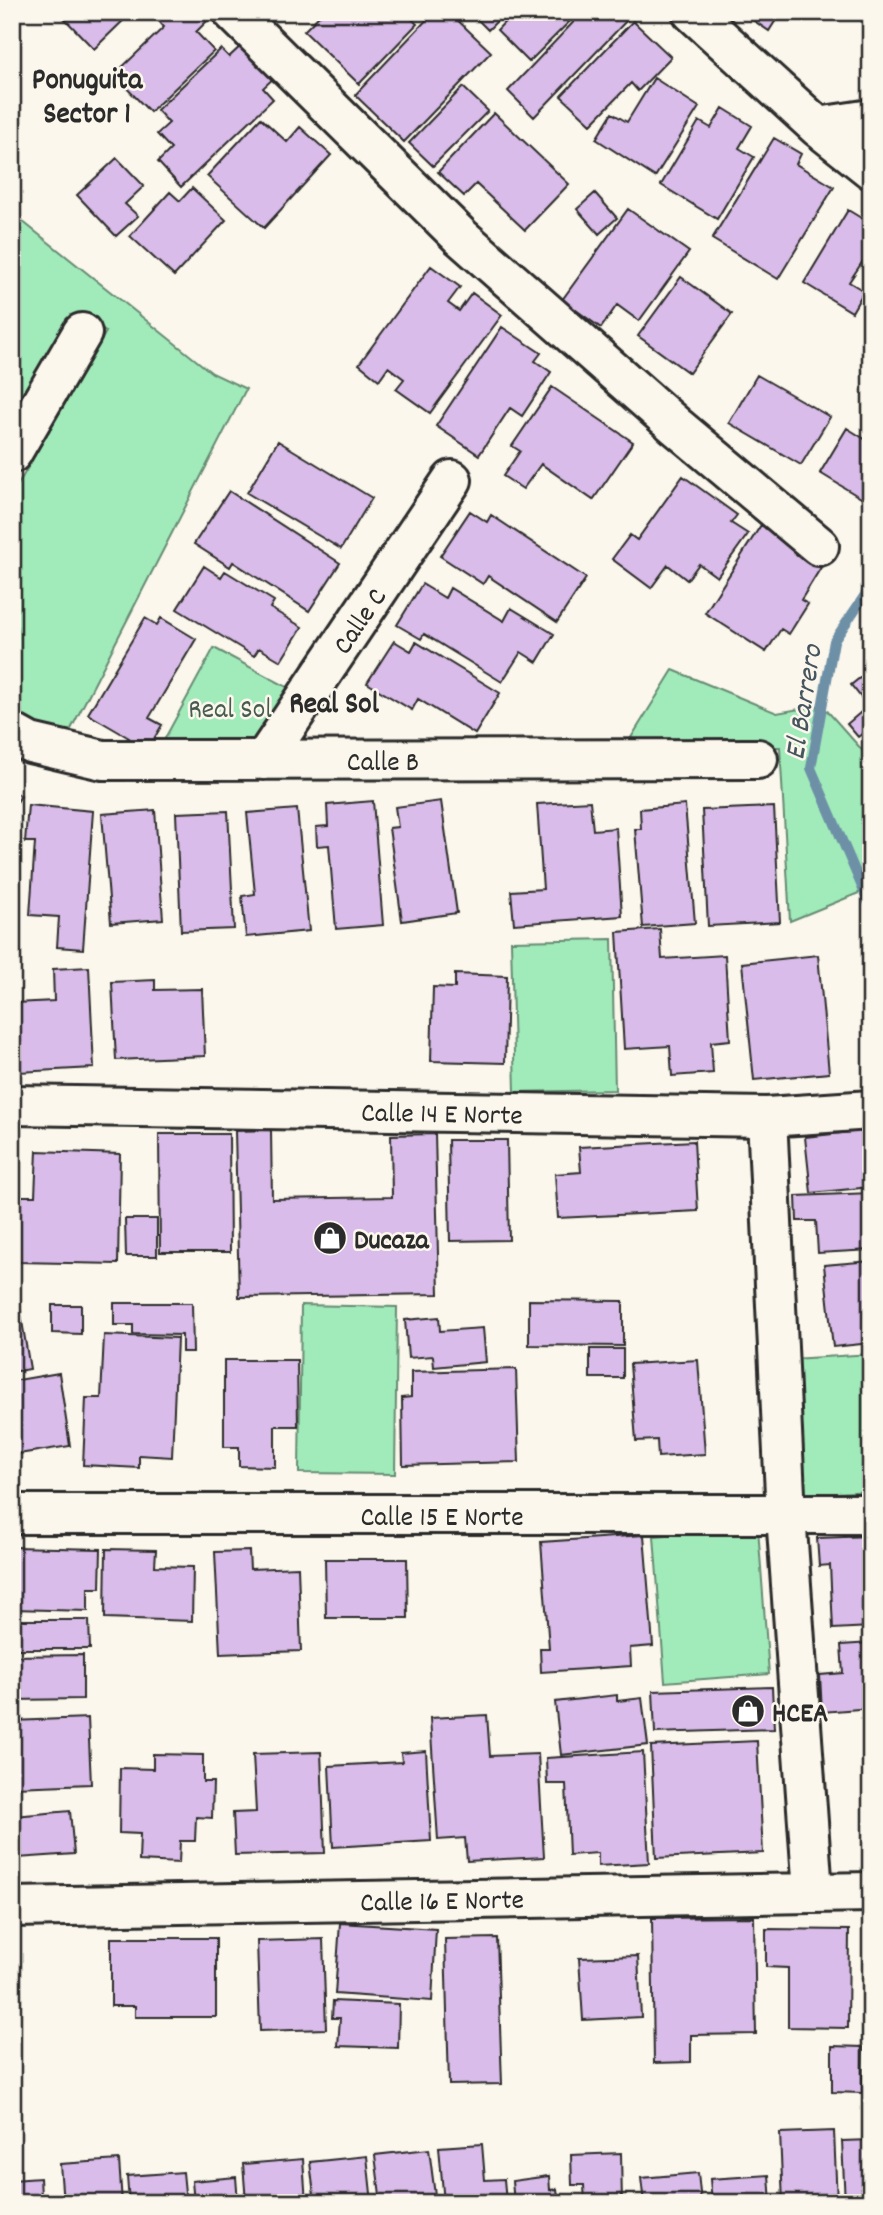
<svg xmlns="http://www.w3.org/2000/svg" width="883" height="2215" viewBox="0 0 883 2215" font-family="Dekko,sans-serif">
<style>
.green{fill:#a1ebba;stroke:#668b72;stroke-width:2}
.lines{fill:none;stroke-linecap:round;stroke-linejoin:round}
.stream{stroke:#6d90a7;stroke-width:10}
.building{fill:#d9bce9;stroke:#2b2b2b;stroke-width:2}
.minor-casing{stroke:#2b2b2b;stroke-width:44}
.minor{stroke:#fbf7ec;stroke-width:38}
.labels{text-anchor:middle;stroke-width:5;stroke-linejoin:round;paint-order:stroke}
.street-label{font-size:28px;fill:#2b2b2b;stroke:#fbf7ec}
.park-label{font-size:28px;fill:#485b4f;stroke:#fbf7ec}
.poi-label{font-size:28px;font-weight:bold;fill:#2b2b2b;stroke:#fbf7ec;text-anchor:start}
.neighbourhood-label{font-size:30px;font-weight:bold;fill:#2b2b2b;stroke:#fbf7ec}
.water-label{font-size:30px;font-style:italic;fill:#46555e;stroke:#fbf7ec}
</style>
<rect width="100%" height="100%" fill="#fbf7ec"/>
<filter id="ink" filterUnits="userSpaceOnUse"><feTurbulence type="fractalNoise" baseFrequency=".0143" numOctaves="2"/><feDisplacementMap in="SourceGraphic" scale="14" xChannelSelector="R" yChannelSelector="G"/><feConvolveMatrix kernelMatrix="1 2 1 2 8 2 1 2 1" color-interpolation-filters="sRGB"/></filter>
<g filter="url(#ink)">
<path class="green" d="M12,213L212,373L246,389L68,735L12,718V495L106,332L70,315L12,414Z
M214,648L289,688L252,753L158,751Z
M673,670L777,713L822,705L871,760V888L790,921L780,747L624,749Z
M612,939L615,1090L515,1092L511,941Z
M301,1305L397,1307L395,1474L299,1473Z
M871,1354V1491L802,1495L792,1359Z
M758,1528L769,1674L665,1682L654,1536Z"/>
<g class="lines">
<path class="stream" d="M871,586L834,641L811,768L871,908"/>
</g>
<path class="building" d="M58,12H132L94,49Z
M166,12H202L209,19L196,32L214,51L150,112L114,75L164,27L158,20Z
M323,12H405L417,24L359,84L304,31Z
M434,12H449L491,52L404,142L355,95Z
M470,12H506L488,30Z
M514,12H579L529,62L497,30Z
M583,12H623L629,18L534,117L508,91Z
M741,12H781L769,31Z
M633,21L671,57L638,91L631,83L591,124L561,96Z
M244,43L276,76L263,88L273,99L181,187L158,162L171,149L157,134L169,123L157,110L221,49L229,57Z
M654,78L699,107L655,177L596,139L612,113L627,122Z
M463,87L488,111L433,166L409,143Z
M723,108L752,126L739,148L754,157L717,219L661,185L699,121L711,128Z
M494,113L569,184L525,230L476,184L464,196L438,172Z
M261,118L287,142L300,127L331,155L264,228L207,176Z
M774,138L801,154L796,164L834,187L778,279L712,239Z
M117,158L144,186L125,204L138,216L116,236L77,195Z
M192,188L226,220L174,276L130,236L170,192L180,201Z
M595,193L617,218L599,234L577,209Z
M628,209L689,252L639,321L617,305L601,328L562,300Z
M848,210L871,224V249L849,282L864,291L852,312L804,283Z
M431,266L460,287L448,303L459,311L472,293L502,315L430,413L396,389L404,379L388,367L379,380L359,364Z
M681,277L732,314L689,373L638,336Z
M502,327L541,353L535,361L551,372L522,416L510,408L479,455L436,426Z
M757,375L830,417L801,465L729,423Z
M552,387L633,442L593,500L541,464L523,489L503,476L520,451L512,446Z
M847,428L871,443V504L820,473Z
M278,441L372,498L341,549L247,493Z
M683,476L737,515L731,523L748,534L717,577L699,564L687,580L668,565L651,588L612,559L630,535L637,540Z
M229,491L340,563L309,611L233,562L230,567L194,544Z
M470,511L487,522L491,515L586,578L557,622L488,576L483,584L440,556Z
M761,525L823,564L801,600L808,604L789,634L781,629L766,652L705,613Z
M204,566L221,577L225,571L274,601L270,608L302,627L281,661L259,648L254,656L177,609Z
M422,584L445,598L450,588L504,621L511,608L554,634L537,662L521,652L502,682L424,634L421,639L397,625Z
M145,618L157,625L161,618L196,639L149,718L162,725L148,749L88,714Z
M394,641L411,651L416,642L500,693L475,734L418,699L412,710L367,683Z
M871,669V727L858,737L847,724L868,706L851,685Z
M12,790L21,796L12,809Z
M373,801L383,925L336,929L329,845L317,846L316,827L328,826L327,805Z
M441,801L457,913L402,921L389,828L398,827L395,807Z
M590,801L593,830L616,828L622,916L514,924L511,891L543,889L537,804Z
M28,805L93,811L83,949L57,947L59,917L30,915L35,842H25Z
M685,805L695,923L643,927L635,829H641L640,809Z
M774,807L780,922L708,926L702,810Z
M297,809L309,931L246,937L242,896L255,894L247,813Z
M155,810L163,919L111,923L102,814Z
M228,811L234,929L181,931L176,813Z
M660,929L662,959L725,955L730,1040L711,1042L713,1073L672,1076L670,1046L624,1049L617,932Z
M818,955L829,1073L754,1080L742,963Z
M89,967L94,1068L18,1072L15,1003L54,1001L53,969Z
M455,974L507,976L505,1063L431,1061L433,987L455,988Z
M155,980V990L202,989L205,1056L116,1060L112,982Z
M271,1130L272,1199L392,1197L391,1135L435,1134L439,1294L239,1297L235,1131Z
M871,1130V1187L811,1193L805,1137Z
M159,1134H229L230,1252H160Z
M448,1140H507L509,1240L450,1241Z
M694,1141L698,1211L558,1218L555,1174L581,1172L579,1147Z
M37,1151L120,1154L118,1264L17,1262L18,1196H35Z
M871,1193V1250L818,1253L816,1221H797L796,1196Z
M125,1219H157V1256H126Z
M871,1261V1343L833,1347L824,1265Z
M18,1297L30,1369L12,1372V1298Z
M529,1300L623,1301V1346L529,1345Z
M114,1303H192L193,1352H182V1335L133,1334V1325H114Z
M52,1305H81V1334L52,1333Z
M439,1317L440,1331L483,1328L486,1362L434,1367L433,1356L408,1358L405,1320Z
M104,1335L177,1338L172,1457L139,1455V1468L83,1465L86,1398H101Z
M590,1349H623V1378H590Z
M224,1360H297L298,1426H275V1467L239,1466V1447H224Z
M698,1360L705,1454L658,1457L657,1440L636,1441L630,1364Z
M516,1369L519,1462L403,1465L402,1398L411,1397V1372Z
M59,1373L70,1446L12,1455V1381Z
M644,1535L653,1646L630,1648L631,1666L541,1672L540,1648H549L541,1542Z
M871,1536V1627L833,1629L830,1565L819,1566L817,1538Z
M12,1547L101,1549L100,1588H88V1611L12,1609Z
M106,1549L156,1550L155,1566L193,1567L192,1621L105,1618Z
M249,1551L250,1569L298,1567L301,1651L220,1654L215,1552Z
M325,1559H407L408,1618H326Z
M12,1620H89L90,1649H12Z
M871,1643V1708L822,1712L820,1675L843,1673L841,1645Z
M83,1655V1699L12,1700V1656Z
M772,1687L774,1729L655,1733L653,1691Z
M617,1695V1701L642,1698L648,1745L561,1755L555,1702Z
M487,1715L490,1756L538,1754L544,1857L467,1861L465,1838L438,1840L430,1718Z
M88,1718L91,1784L15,1787L12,1721Z
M757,1741L763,1853L656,1858L651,1746Z
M426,1751L431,1841L333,1847L329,1766L402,1762L401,1753Z
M321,1752L325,1853L235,1855L233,1813L256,1812L253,1754Z
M643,1752L649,1863L598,1866V1853L569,1855L566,1784H547L546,1758Z
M153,1754L203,1755V1782H213L212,1818L196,1817L195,1841H180L179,1863L139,1861L140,1834L119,1833L120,1768L153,1769Z
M70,1811L74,1854L18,1858L14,1816Z
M754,1917L756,2034L691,2035V2062L654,2063L652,1918Z
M340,1923L436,1929L432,2001L335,1994Z
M766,1929L849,1930L848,2028L788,2027V1968L766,1967Z
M111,1938H216V2017H135V2006H111Z
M497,1938L502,2084L449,2085L445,1939Z
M323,1939L326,2029L260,2031L257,1941Z
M638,1956L641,2017L583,2020L579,1958Z
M333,2001L399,2004L398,2048L338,2046L340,2018H332Z
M832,2046L863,2047L862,2093L832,2092Z
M868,2050H871V2089H868Z
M834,2131L837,2203H783L780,2133Z
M871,2140V2203H845L842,2141Z
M482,2144L485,2180L504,2179L506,2203H444L439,2147Z
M429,2149L436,2203H381L375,2155Z
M621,2153L622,2203H585L584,2185H572L571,2155Z
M367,2156L372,2203H315L310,2162Z
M303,2159L306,2203L246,2202L243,2164Z
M119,2160L122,2203H63L60,2164Z
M183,2172L186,2203H129L127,2176Z
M698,2173L701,2203H644L641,2178Z
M769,2175L771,2203H712L710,2179Z
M549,2176L550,2190L557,2189L559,2203H514L512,2181Z
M236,2177L238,2203H194L192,2181Z
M40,2178L41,2196L58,2194L59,2203H12V2180Z"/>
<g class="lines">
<g class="minor-casing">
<path id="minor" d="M233,12L461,237L676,426L819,546
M692,12L818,127L871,169
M818,127L871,119
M12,453L82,333
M12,733L30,743L103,760L758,759
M264,760L452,480
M12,1105L767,1117L871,1110
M767,1117L786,1515L813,1892
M12,1514H871
M12,1907L871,1892"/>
</g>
<use href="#minor" class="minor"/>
</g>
</g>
<defs>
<g id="shop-disc" transform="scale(1.75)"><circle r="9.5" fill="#2b2b2b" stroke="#fbf7ec"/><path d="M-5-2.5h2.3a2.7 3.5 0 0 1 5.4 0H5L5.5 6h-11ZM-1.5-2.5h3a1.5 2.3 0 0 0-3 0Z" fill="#fff"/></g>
</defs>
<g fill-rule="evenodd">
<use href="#shop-disc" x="330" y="1238"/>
<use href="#shop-disc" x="748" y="1711"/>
</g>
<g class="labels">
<g class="street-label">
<text transform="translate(358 620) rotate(-56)" y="10">Calle C</text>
<text x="383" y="770">Calle B</text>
<text transform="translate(442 1112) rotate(1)" y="10">Calle 14 E Norte</text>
<text x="442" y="1525">Calle 15 E Norte</text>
<text transform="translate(442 1899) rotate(-1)" y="10">Calle 16 E Norte</text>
</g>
<g class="park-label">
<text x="230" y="717">Real Sol</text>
</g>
<g class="poi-label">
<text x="354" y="1248">Ducaza</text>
<text x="772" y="1721">HCEA</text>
</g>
<g class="neighbourhood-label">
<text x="87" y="88">Ponuguita<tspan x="87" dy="34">Sector 1</tspan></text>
<text x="334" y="712">Real Sol</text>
</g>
<g class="water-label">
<text transform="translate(802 702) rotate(-81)" y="10">El Barrero</text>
</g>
</g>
<rect width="883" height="2215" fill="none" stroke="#fbf7ec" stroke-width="42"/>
<rect x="21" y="21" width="841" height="2173" fill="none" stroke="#2b2b2b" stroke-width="2.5" filter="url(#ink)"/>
</svg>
